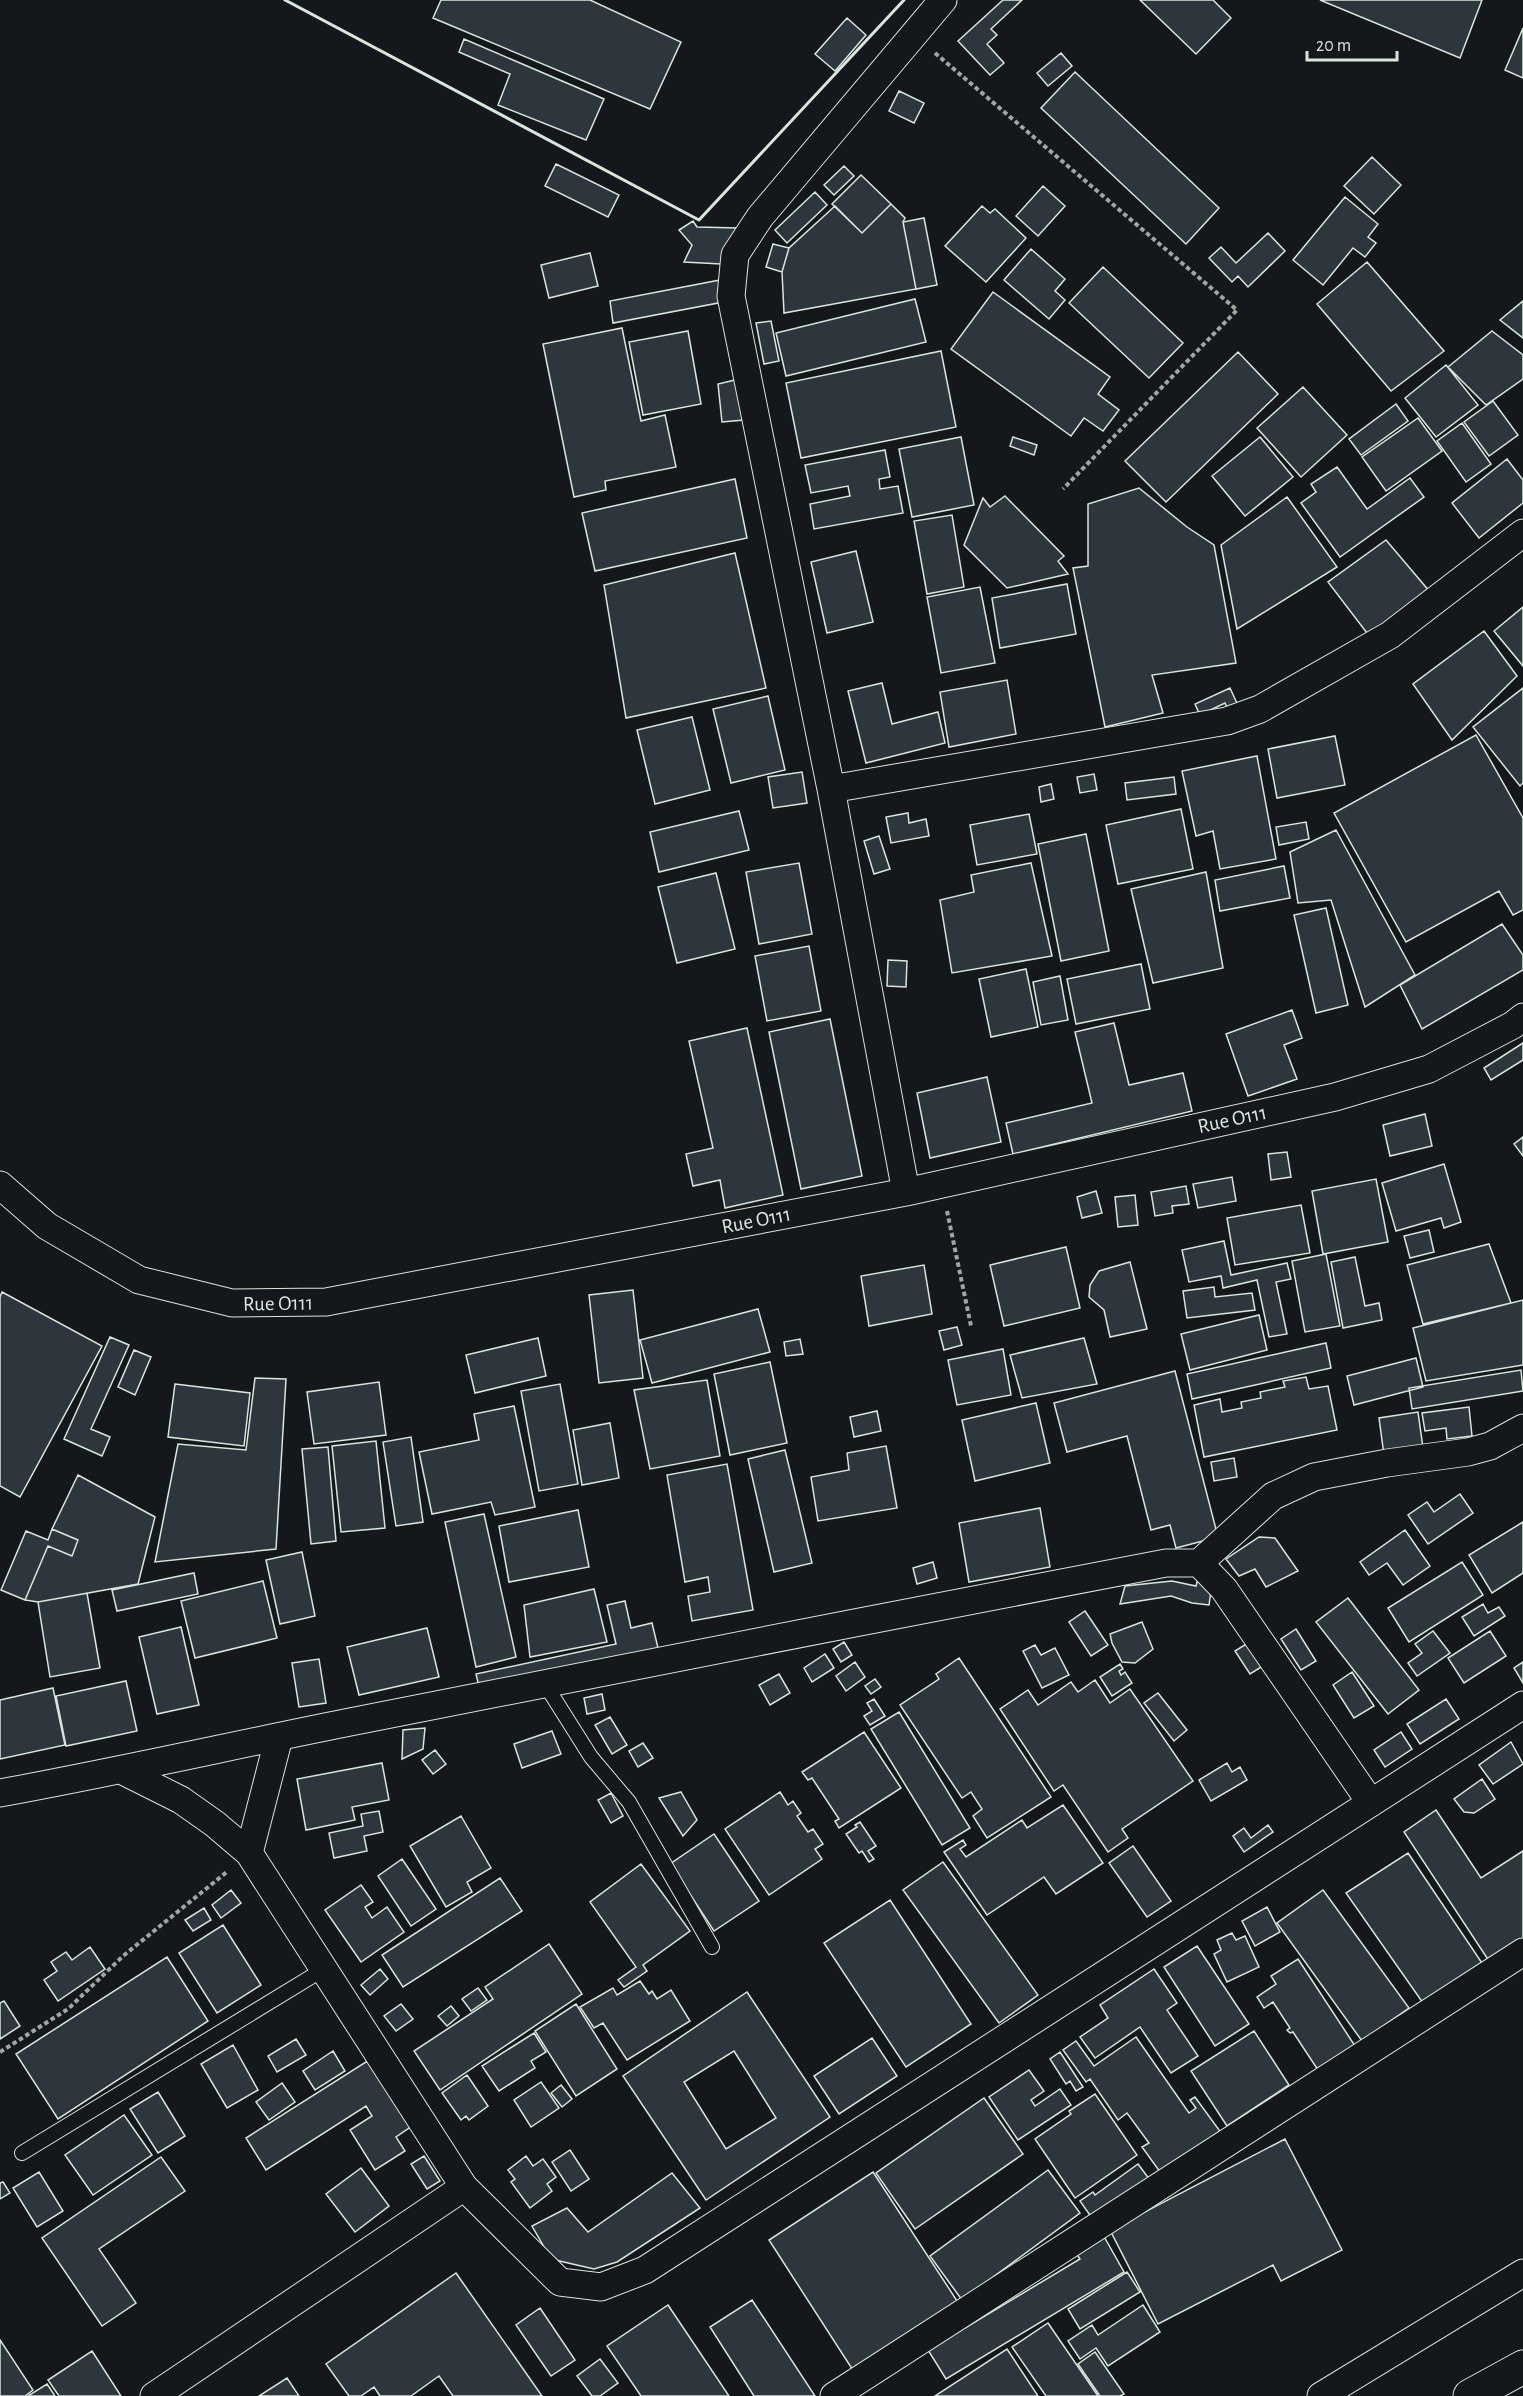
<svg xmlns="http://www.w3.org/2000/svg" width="1523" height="2396" viewBox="0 0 1523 2396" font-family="'Alegreya Sans',sans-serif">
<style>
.building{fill:#2c363c;stroke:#d8e6dc;stroke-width:1.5;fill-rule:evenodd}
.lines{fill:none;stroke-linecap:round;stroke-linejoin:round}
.service-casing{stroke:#d8e6dc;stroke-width:16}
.minor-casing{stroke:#d8e6dc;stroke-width:29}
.motorway-casing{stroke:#d8e6dc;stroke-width:35}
.path{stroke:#9da8a2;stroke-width:4;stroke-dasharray:4.5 3;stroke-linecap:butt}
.service{stroke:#14181c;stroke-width:14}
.minor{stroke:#14181c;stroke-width:27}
.motorway{stroke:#14181c;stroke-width:33}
.wall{stroke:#d8e6dc;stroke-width:3}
.labels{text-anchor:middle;stroke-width:4.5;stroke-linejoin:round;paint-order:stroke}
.street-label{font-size:21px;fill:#d8e6dc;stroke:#14181c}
</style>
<rect width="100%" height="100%" fill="#14181c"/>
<path class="building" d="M441,0H590L681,42L650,109L433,18Z
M1003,0H1022L991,29L997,35L987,44L1004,63L990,75L958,41Z
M1140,0H1213L1231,18L1196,54Z
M1320,0H1482L1460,58Z
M847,18L866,35L835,71L815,54Z
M1523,28V78L1505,70Z
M464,39L604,99L586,140L498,105L510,74L459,52Z
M1061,53L1072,66L1048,86L1037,73Z
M1075,72L1219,208L1186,244L1041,108Z
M899,91L924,103L914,123L889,111Z
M1372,157L1401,185L1374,214L1344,186Z
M556,164L619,195L608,217L545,186Z
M844,166L854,176L834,195L824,185Z
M861,175L891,204L862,233L832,204Z
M1043,186L1065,206L1038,236L1016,216Z
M815,192L827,205L787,243L775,230Z
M1345,197L1378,224L1368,237L1376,243L1365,257L1353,248L1323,285L1293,260Z
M891,204L905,218L903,222L916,289L784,313L782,272L789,248L835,206L862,233Z
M982,206L990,213L995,209L1026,238L986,282L945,246Z
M924,218L937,285L916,289L903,222Z
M693,221L697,227L738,228L721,264L684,262L692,245L679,230Z
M1268,233L1285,251L1248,287L1238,276L1232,282L1209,258L1221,247L1236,263Z
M773,244L789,248L782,272L766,267Z
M1031,249L1065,279L1055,291L1065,300L1049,319L1004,280Z
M590,253L598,286L549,298L541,265Z
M1367,262L1444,351L1391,391L1317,304Z
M1103,267L1183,343L1149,378L1069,303Z
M720,280L718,303L613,323L610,301Z
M993,292L1110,377L1098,394L1119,410L1103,431L1084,418L1071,436L951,349Z
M915,299L926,342L786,376L776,333Z
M1523,301V338L1500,320Z
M771,321L779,361L764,364L756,323Z
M622,328L641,421L665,415L676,467L605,481L606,490L574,497L543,344Z
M688,331L701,404L643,415L629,342Z
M1492,331L1523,355V379L1486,405L1448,367Z
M941,351L956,427L801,458L786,383Z
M1238,352L1278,394L1166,502L1125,461Z
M1446,365L1478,405L1436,437L1405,398Z
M735,380L744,420L722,422L718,384Z
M1303,387L1347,435L1301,477L1257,428Z
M1493,401L1518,435L1489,456L1464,422Z
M1396,404L1408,421L1361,455L1349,439Z
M1418,418L1442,451L1386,491L1362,457Z
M1462,423L1491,464L1466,482L1437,441Z
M961,437L974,505L912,517L899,449Z
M1013,437L1037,445L1034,455L1010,446Z
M1260,437L1293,477L1245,516L1212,476Z
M885,450L890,477L879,479L880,489L898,486L903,513L814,529L810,504L850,496L848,486L811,493L805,465Z
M1507,459L1523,480V503L1479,538L1452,503Z
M1337,467L1367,509L1410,478L1424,497L1340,557L1301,503L1316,492L1311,484Z
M735,479L747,538L595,571L582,513Z
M1139,488L1187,527L1214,545L1236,663L1152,675L1163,713L1105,727L1073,568L1088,566V504Z
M1005,496L1064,556L1058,561L1068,574L1007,588L964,545L983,498L990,507Z
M1287,497L1337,567L1237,629L1221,545Z
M952,515L964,587L927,594L914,521Z
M1386,540L1430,592L1370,637L1328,582Z
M856,551L873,622L827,633L811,562Z
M735,553L766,688L626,718L604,585Z
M1067,584L1076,634L1000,648L992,598Z
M980,587L995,663L941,673L927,597Z
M1523,607V666L1494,631Z
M1484,631L1517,676L1452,740L1413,684Z
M1007,680L1016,734L949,747L940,692Z
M882,683L892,724L938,712L945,743L866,763L848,691Z
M1230,688L1241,712L1231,716L1225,703L1200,715L1195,704Z
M1523,688V783L1520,786L1473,727Z
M768,696L785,770L731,783L713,709Z
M692,717L710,790L655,804L637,730Z
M1476,735L1523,818V910L1513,915L1499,891L1406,942L1334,813Z
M1335,736L1345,785L1277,798L1268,749Z
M1257,756L1276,859L1220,869L1213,831L1196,836L1182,771Z
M802,772L807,803L773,808L768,777Z
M1094,774L1097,790L1080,793L1077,777Z
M1174,777L1176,794L1127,800L1125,783Z
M1051,784L1054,799L1041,802L1039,787Z
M1181,809L1193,869L1118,884L1106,825Z
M739,811L749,850L659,872L650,832Z
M908,813L909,823L926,819L929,836L891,843L886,817Z
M1029,814L1037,854L977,865L970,825Z
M1306,822L1309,839L1279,845L1276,827Z
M1336,830L1415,975L1365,1007L1331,900L1298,903L1290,852Z
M1086,834L1109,951L1061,961L1038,844Z
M879,836L890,869L874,874L864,841Z
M799,863L812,934L759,944L746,872Z
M1031,863L1052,956L952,973L940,900L974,892L971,875Z
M1284,866L1290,898L1220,911L1215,880Z
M1206,872L1223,968L1153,983L1131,889Z
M716,873L735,949L677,963L658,887Z
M1326,908L1348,1005L1316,1013L1294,915Z
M1502,924L1523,955V970L1422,1029L1400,985Z
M809,946L821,1011L767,1021L755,956Z
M888,960L907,961L906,987L887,986Z
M1141,964L1150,1009L1076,1024L1067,979Z
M1026,969L1038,1027L991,1037L979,979Z
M1060,976L1068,1020L1041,1025L1033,982Z
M1292,1010L1302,1038L1284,1045L1297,1079L1248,1096L1226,1034Z
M830,1019L862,1176L801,1189L769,1032Z
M1114,1023L1129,1085L1183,1073L1192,1111L1013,1154L1006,1123L1092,1103L1075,1032Z
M747,1028L783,1195L725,1208L720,1180L693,1186L686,1154L713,1148L689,1041Z
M1523,1043V1060L1491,1080L1484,1068Z
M987,1077L1001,1142L930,1158L917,1093Z
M1425,1114L1432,1146L1390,1156L1383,1125Z
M1523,1137V1156L1514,1144Z
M1287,1152L1291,1177L1271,1180L1268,1154Z
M1444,1164L1461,1222L1444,1228L1441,1218L1396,1231L1382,1183Z
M1232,1177L1236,1201L1198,1208L1193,1184Z
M1376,1179L1388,1242L1323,1254L1312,1191Z
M1186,1186L1189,1204L1172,1206L1173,1213L1155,1216L1151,1192Z
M1096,1191L1102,1213L1082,1218L1077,1197Z
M1135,1195L1138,1225L1118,1227L1115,1197Z
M1301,1205L1310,1253L1235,1265L1227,1218Z
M1429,1230L1434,1252L1410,1258L1404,1236Z
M1224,1241L1231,1275L1287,1263L1291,1279L1276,1282L1287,1334L1269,1337L1257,1280L1223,1288L1221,1276L1189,1282L1182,1250Z
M1489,1244L1511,1303L1423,1324L1407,1265Z
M1066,1247L1080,1308L1004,1326L990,1265Z
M1326,1254L1340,1326L1305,1332L1292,1261Z
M1355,1257L1365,1306L1379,1303L1382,1320L1343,1328L1331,1262Z
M1130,1262L1147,1329L1110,1337L1104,1310L1089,1297L1090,1285L1099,1271Z
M924,1265L932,1314L869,1326L861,1276Z
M1214,1287L1215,1297L1252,1293L1255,1310L1187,1318L1183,1291Z
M633,1290L643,1378L599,1383L589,1295Z
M2,1292L102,1346L20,1497L0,1486V1297Z
M1523,1300V1365L1426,1381L1413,1328Z
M758,1309L770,1352L652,1383L640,1340Z
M1259,1315L1267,1350L1190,1370L1181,1334Z
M957,1327L962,1345L944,1350L939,1331Z
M110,1337L129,1345L91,1429L110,1437L102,1456L64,1439Z
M538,1338L546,1376L475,1393L466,1355Z
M1084,1338L1097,1384L1022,1398L1010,1355Z
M800,1339L803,1354L786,1356L784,1342Z
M1326,1343L1331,1368L1192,1399L1187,1374Z
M1003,1349L1011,1395L957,1405L948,1360Z
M134,1350L151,1357L135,1395L118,1387Z
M1416,1358L1423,1387L1354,1405L1347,1376Z
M770,1362L787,1443L730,1455L714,1374Z
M1521,1370L1523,1391L1412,1409L1409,1388Z
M1175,1371L1218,1537L1176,1548L1170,1525L1151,1530L1127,1436L1067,1452L1054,1403Z
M1306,1377L1309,1389L1328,1386L1337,1430L1204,1457L1194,1405L1220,1399L1222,1412L1242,1408L1241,1402L1261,1398L1260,1392L1285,1387L1283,1381Z
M255,1378L286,1379L276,1549L155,1562L178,1444L246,1450Z
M707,1380L720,1456L650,1469L634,1390Z
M379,1382L386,1435L314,1444L307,1392Z
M175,1384L250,1393L244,1446L168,1437Z
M560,1384L578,1484L539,1491L521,1391Z
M1036,1403L1050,1463L975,1481L962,1420Z
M514,1406L535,1507L495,1515L491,1502L432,1514L419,1452L479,1440L474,1414Z
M1469,1407L1472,1436L1447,1439L1446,1428L1425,1431L1422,1413Z
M877,1411L881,1431L854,1437L850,1417Z
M1418,1412L1423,1448L1384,1455L1379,1418Z
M610,1423L619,1478L582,1485L573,1430Z
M411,1437L423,1522L396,1526L383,1442Z
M376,1441L385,1528L341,1532L332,1446Z
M886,1446L897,1508L818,1521L811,1477L849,1470L847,1453Z
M328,1447L336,1541L311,1544L302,1449Z
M785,1450L812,1563L774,1572L748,1459Z
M1234,1458L1237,1477L1214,1481L1211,1462Z
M727,1464L753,1610L692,1621L688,1596L710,1592L708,1577L685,1582L667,1475Z
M78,1475L155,1517L138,1584L38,1602L25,1600L48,1546L72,1556L78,1540L52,1529Z
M1460,1494L1473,1513L1428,1544L1408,1515L1427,1502L1434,1512Z
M1040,1508L1050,1567L969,1582L959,1523Z
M578,1510L589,1567L509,1582L499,1526Z
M484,1514L516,1657L476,1667L445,1522Z
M1523,1522V1573L1492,1593L1469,1555Z
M52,1529L78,1540L72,1556L48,1546L25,1600L1,1590L26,1531L48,1540Z
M1405,1530L1430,1566L1403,1585L1387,1563L1369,1575L1360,1562Z
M1259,1537L1275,1538L1298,1571L1266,1587L1255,1569L1239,1576L1226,1559Z
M302,1552L315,1616L280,1624L266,1560Z
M933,1562L937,1578L917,1584L913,1568Z
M1462,1562L1483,1595L1409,1642L1388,1608Z
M194,1573L198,1594L117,1611L112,1590Z
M263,1581L277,1638L195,1658L181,1601Z
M1172,1581L1196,1586L1197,1582L1212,1584L1209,1605L1192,1603L1171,1596L1120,1604L1125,1586Z
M594,1589L607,1642L530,1657L524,1605Z
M87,1593L100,1668L50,1677L38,1602Z
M1348,1598L1419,1690L1388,1714L1316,1622Z
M625,1601L631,1628L652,1623L658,1648L479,1686L476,1674L616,1644L607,1605Z
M1483,1604L1488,1613L1499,1607L1505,1616L1474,1636L1462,1617Z
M1085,1611L1108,1645L1091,1656L1069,1622Z
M1142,1622L1153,1649L1135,1663L1122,1662L1112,1643L1110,1634Z
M181,1627L199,1705L157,1714L139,1637Z
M427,1628L439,1677L359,1695L347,1647Z
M1296,1629L1316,1661L1301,1670L1281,1639Z
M1433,1631L1450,1653L1417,1676L1408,1663L1422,1653L1415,1644Z
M1490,1631L1506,1656L1464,1683L1448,1658Z
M1251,1641L1266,1664L1250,1674L1235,1651Z
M844,1642L852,1655L841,1662L833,1649Z
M1035,1645L1041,1655L1055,1648L1069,1675L1042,1688L1023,1651Z
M825,1654L834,1668L812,1682L804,1668Z
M959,1658L1051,1797L987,1838L973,1816L982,1809L971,1792L962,1798L900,1705L939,1679L936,1674Z
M319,1659L326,1703L299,1707L292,1663Z
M855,1662L865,1677L846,1691L836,1676Z
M1523,1662V1683L1514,1668Z
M1120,1664L1123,1669L1119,1671L1121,1675L1125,1672L1132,1683L1112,1696L1100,1677Z
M1352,1672L1374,1706L1354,1718L1333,1685Z
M779,1674L790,1693L770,1705L759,1685Z
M875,1679L881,1687L871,1694L865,1686Z
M1095,1680L1110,1703L1130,1689L1193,1781L1122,1829L1128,1838L1108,1852L1063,1785L1054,1791L1000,1709L1028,1690L1038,1705L1071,1682L1078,1692Z
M126,1681L137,1731L66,1746L56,1696Z
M53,1688L65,1745L0,1759V1700Z
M1158,1693L1187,1730L1174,1741L1144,1703Z
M602,1694L605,1710L587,1714L584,1698Z
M874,1699L885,1716L870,1725L864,1716L872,1711L867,1703Z
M1446,1699L1459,1719L1420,1744L1407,1724Z
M899,1712L970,1828L942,1845L871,1729Z
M610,1717L627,1745L612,1754L595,1725Z
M425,1728L423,1749L402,1759L403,1730Z
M552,1731L561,1754L522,1768L514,1744Z
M864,1732L901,1788L839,1828L835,1821L839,1819L812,1778L808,1780L802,1772Z
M1401,1732L1412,1749L1385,1767L1374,1750Z
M1511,1742L1523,1764L1493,1784L1479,1765Z
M643,1743L653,1758L638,1767L629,1751Z
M435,1750L446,1764L433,1774L422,1760Z
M382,1763L389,1800L352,1807L355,1820L306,1830L297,1779Z
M1227,1763L1232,1772L1240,1767L1247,1780L1211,1801L1199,1780Z
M1482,1779L1495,1799L1474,1813L1464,1812L1454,1799Z
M681,1792L697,1820L683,1836L659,1798Z
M780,1792L788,1805L793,1801L801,1813L797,1816L808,1832L813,1829L823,1844L815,1849L822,1859L769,1895L725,1829Z
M611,1793L623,1816L611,1823L598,1800Z
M1063,1805L1103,1863L1056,1894L1044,1877L987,1915L944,1852L963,1840L966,1845L960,1849L966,1857L1022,1820L1027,1828Z
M1436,1810L1481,1878L1523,1851V1938L1489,1961L1404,1832Z
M379,1811L383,1832L364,1836L367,1851L334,1858L329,1833L363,1826L361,1814Z
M461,1816L491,1868L467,1882L472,1892L446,1907L410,1846Z
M860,1822L876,1846L868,1851L874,1859L869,1862L862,1851L859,1853L846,1834L857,1827L855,1825Z
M1268,1825L1273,1832L1244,1852L1233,1836L1244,1828L1251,1838Z
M714,1834L759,1901L714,1931L670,1864Z
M1133,1846L1171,1901L1147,1917L1109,1863Z
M1408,1853L1482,1963L1423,2003L1346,1893Z
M402,1859L436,1909L411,1926L378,1876Z
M943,1862L1038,1995L999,2023L903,1890Z
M641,1864L690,1931L643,1965L647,1971L624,1987L618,1980L636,1967L590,1902Z
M500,1878L522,1911L403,1987L382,1955Z
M361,1885L373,1902L365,1907L372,1918L387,1907L404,1932L361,1962L325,1910Z
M231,1890L241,1903L221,1918L212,1905Z
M1323,1890L1409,2008L1362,2041L1277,1923Z
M890,1900L971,2024L906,2067L824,1943Z
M1267,1907L1280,1932L1255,1946L1242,1921Z
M204,1908L211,1920L193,1931L185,1920Z
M223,1925L261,1985L217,2013L179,1953Z
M1232,1933L1236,1940L1245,1936L1259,1967L1227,1982L1214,1954L1221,1950L1217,1940Z
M549,1944L582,1994L440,2090L414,2051L493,1999L485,1987Z
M1197,1946L1249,2024L1215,2046L1164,1967Z
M90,1947L105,1969L58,2001L44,1980L57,1971L51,1962L66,1952L72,1960Z
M167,1957L208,2021L58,2119L16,2054Z
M1298,1959L1357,2049L1320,2073L1293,2032L1290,2033L1287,2030L1290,2028L1273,2002L1264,2008L1257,1997L1276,1984L1271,1976Z
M380,1969L388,1979L370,1995L361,1985Z
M1154,1969L1177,2003L1167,2010L1198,2056L1171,2073L1140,2027L1095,2058L1080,2037L1108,2018L1100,2005Z
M640,1981L649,1994L652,1991L657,1999L671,1990L690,2021L627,2060L603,2023L594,2028L580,2007L613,1988L617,1995Z
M478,1988L487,2000L471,2011L462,1999Z
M747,1992L830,2117L706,2200L623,2076ZM734,2051L776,2118L726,2149L684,2082Z
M4,2001L20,2026L0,2039V2003Z
M401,2004L413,2019L396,2031L384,2016Z
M576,2004L617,2069L576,2096L535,2031Z
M451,2006L459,2016L447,2026L438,2016Z
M1254,2031L1289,2085L1227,2126L1191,2071Z
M534,2033L546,2052L531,2061L535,2068L499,2091L482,2066Z
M1136,2037L1189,2113L1196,2108L1190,2100L1195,2097L1222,2134L1163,2176L1142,2147L1149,2143L1127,2113L1118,2120L1090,2079L1086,2082L1063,2050L1076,2041L1094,2066Z
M872,2038L897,2076L839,2114L814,2076Z
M296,2039L306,2055L277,2072L268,2056Z
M233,2045L258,2090L227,2108L201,2064Z
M333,2051L345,2071L315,2090L303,2071Z
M1060,2052L1083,2087L1076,2091L1070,2081L1066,2084L1050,2059Z
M369,2060L412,2126L396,2137L405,2151L375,2170L350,2130L372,2116L366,2106L266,2170L246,2138Z
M1029,2070L1044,2091L1031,2100L1035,2106L1060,2089L1071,2105L1018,2140L989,2097Z
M467,2075L488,2106L469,2120L466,2116L461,2120L442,2093Z
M541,2082L559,2108L531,2127L514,2100Z
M282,2083L295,2102L269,2120L256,2102Z
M561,2085L572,2099L562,2107L551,2093Z
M158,2092L185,2136L158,2153L130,2109Z
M1095,2094L1137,2155L1075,2198L1035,2139L1071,2114L1069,2111Z
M984,2098L1023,2154L915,2229L876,2173Z
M124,2115L152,2155L93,2195L65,2155Z
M1285,2139L1342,2250L1281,2281L1273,2265L1158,2324L1110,2230Z
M570,2150L589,2179L571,2191L552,2162Z
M424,2156L440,2181L427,2189L411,2164Z
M526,2156L533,2166L543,2159L556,2177L547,2184L552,2191L530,2208L511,2182L515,2179L508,2170Z
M161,2157L185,2191L99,2249L136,2303L102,2326L42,2238Z
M1138,2164L1150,2180L1094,2221L1080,2201L1093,2192L1095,2195Z
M361,2168L389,2206L355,2232L326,2194Z
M1048,2170L1080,2213L962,2300L930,2256Z
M39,2172L63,2211L37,2227L13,2188Z
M873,2172L961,2307L856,2375L769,2240Z
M672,2173L700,2208L617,2262L594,2269L551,2259L532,2226L567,2208L588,2232Z
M3,2182L10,2193L0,2199V2183Z
M1102,2233L1124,2272L946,2379L928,2350L1080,2259L1074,2250Z
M1127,2272L1140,2292L1080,2329L1068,2309Z
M456,2273L542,2396H453L439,2376L411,2396H380L374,2387L361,2396H349L326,2364Z
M752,2300L815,2396H754L710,2327Z
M668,2305L729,2396H641L607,2346Z
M1143,2305L1160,2332L1108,2366L1096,2348L1080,2359L1068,2341L1092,2325L1098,2335Z
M540,2308L575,2360L551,2376L516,2325Z
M1048,2323L1098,2396H1046L1012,2347Z
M0,2340L33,2390L25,2396H0Z
M1007,2349L1038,2396H935Z
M92,2351L121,2396H59L48,2380Z
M1095,2352L1124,2394L1120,2396H1100L1078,2364Z
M600,2359L618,2383L600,2396H592L577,2376Z
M287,2378L299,2396H259Z
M47,2384L55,2396H28Z"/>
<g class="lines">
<g class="service-casing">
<path id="service" d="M545,1684L591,1757L629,1802L712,1947
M22,2153L324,1969"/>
</g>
<g class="minor-casing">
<path id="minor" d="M831,789L1227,721L1260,709L1390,635L1523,533
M0,1185L47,1226L139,1280L232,1303L326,1302L906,1192L1335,1097L1429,1069L1513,1025L1523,1017
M906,1192L831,789L731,296L735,255L760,217L943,0
M1199,1563L1273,1496L1314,1477L1387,1463L1468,1452L1490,1446L1523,1428
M123,1771L181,1800L215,1824L249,1853L464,2187L560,2282L601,2287L645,2270L1523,1705
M0,1793C116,1772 230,1746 345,1723C619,1669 892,1615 1166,1563H1199L1224,1589L1371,1803
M249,1853L279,1737
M154,2396L464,2187
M834,2396L1523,1952
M1321,2396L1523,2273"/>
</g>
<g class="motorway-casing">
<path id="motorway" d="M1470,2396L1523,2367"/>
</g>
<path class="path" d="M935,53L1237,310L1063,489
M947,1211L971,1326
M0,2052L68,2009L123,1956L228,1871"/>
<use href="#service" class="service"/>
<use href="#minor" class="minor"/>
<use href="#motorway" class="motorway"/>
<path class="wall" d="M285,0L699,220L904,0"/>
</g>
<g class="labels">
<g class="street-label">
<text transform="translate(1232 1119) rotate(-12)" y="7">Rue O111</text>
<text transform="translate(756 1220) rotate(-11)" y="7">Rue O111</text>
<text transform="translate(278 1303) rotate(-1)" y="7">Rue O111</text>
</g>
</g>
<path d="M1307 51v9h90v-9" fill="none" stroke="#d8e6dc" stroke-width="3"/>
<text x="1316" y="51" font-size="18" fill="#d8e6dc" stroke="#14181c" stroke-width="4.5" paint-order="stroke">20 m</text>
</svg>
